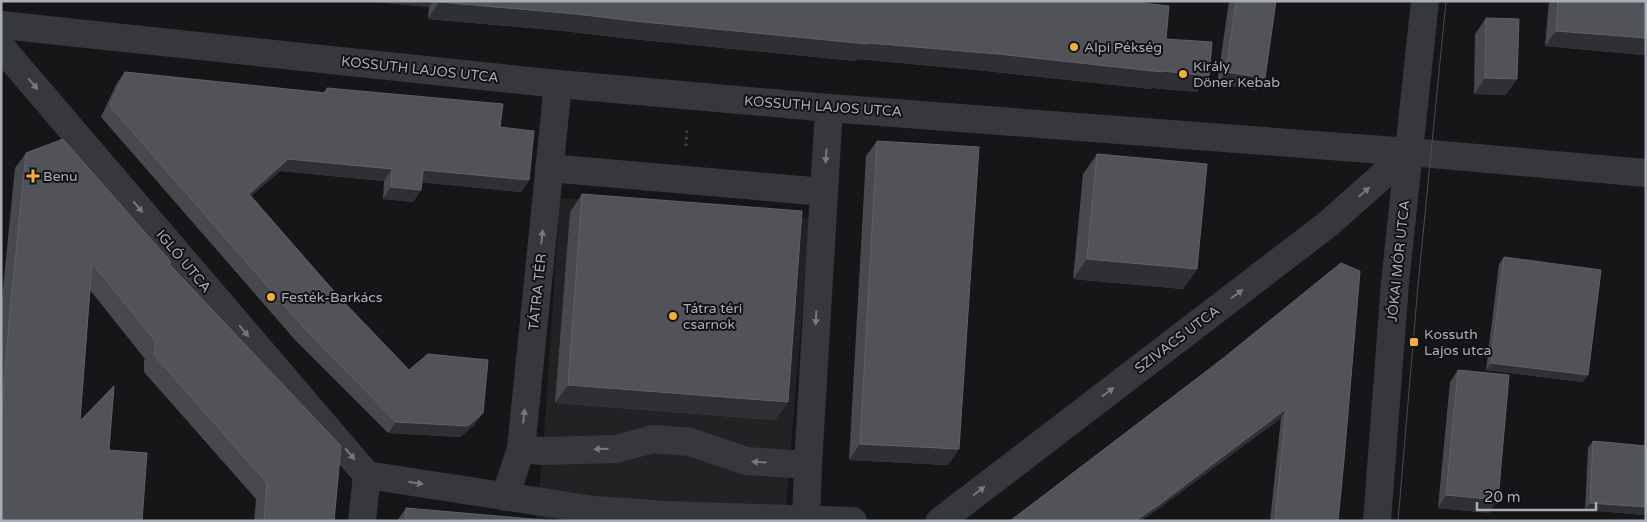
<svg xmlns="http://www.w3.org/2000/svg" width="1647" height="522" viewBox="0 0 1647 522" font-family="'Varela Round',sans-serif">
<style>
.built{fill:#222225}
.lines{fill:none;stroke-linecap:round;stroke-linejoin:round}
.path{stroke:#3d3f44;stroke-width:3;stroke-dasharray:2.5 4;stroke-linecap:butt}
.minor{stroke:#37383d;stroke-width:28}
.tram{stroke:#4a4c52;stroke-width:1}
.wall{fill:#47494d}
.shaded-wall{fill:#2f3033}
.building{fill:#525359;stroke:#5f6168}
.oneway{fill:#757881}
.poi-dot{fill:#f2b134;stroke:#111113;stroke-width:2}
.labels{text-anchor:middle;stroke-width:4;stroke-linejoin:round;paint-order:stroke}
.poi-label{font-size:14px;fill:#a8adb8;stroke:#111113;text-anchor:start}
.street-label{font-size:14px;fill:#a8adb8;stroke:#111113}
</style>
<rect width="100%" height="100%" fill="#161618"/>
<path class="built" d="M560,198L810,218L785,520L789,521H536L543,451Z"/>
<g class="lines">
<path class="path" d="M686,146L687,129"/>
<path class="minor" d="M1,25L558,84L829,108L1409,152L1646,173
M1,47L367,475
M549,168L824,192
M521,449L543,451L616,449L653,439L690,442L746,461L808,465
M367,475L594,510L666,515L853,521
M505,497L521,449L558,84
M806,519L808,465L829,108
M362,521L367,475
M940,521L1328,224L1409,152
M1377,521L1395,283L1425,1"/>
<path class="tram" d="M1398,521L1418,285L1446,1"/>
</g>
<path class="wall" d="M365,1H1125L1166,39L1197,92L1152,88L1151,89L987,71L857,59L856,61L622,38L564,31L428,19L429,7Z
M1229,1H1276L1257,90L1217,84Z
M1549,1H1646V51L1643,55L1545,46Z
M1486,18L1506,95L1474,94L1475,34Z
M125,72L323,93L327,88L500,127L529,180L521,192L422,182L421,190L413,202L383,199L384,181L280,171L251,196L339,297L409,370L483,413L474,425L460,437L388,433L296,341L101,117L117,83Z
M877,141L959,449L948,465L849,460L866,156Z
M26,153L171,262L169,264L334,521H254L256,499L144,372V360L145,359L90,290L80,421L109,450L1,521V308L15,168Z
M1097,154L1197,269L1183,289L1073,279L1083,174Z
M582,194L788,402L775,420L555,403L570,212Z
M1504,257L1583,382L1486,370L1499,264Z
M1341,263L1338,521H1270L1281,418L1154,512Z
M1458,370L1498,500L1489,513L1438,508L1450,382Z
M1593,441L1646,446V515L1585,510L1588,448Z
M406,508L544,521H397Z"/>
<path class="shaded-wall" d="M365,1H433L429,7Z
M439,2L576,14L868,43L998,54L1209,76L1197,92L1152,88L1151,89L987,71L857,59L856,61L622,38L564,31L428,19Z
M1556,31L1646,38V51L1643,55L1545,46Z
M1226,72L1265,78L1257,90L1217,84Z
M1485,78L1517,79L1506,95L1474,94Z
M288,159L392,169L384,181L280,171L241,205L249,194Z
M423,170L529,180L521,192L415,182Z
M391,187L421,190L413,202L383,199Z
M1087,259L1197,269L1183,289L1073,279Z
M1491,363L1588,375L1583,382L1486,370Z
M568,385L788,402L775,420L555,403Z
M1286,409L1281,418L1154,512L1141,521H1135Z
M483,413L474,425L460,437L388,433L396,422Z
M860,444L959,449L948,465L849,460Z
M1446,495L1498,500L1489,513L1438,508Z
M1590,503L1646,507V515L1585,510Z"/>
<path class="building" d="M439,1H1125L1169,6L1166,39L1212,42L1209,76L1163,71L1162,72L998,54L868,43L867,44L634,21L576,14L439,2Z
M1236,1H1276L1265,78L1226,72Z
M1558,1H1646V38L1556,31Z
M1486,18L1519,19L1517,79L1485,78Z
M125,72L326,93L327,88L503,104L500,127L534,131L529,180L423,170L421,190L391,187L392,169L288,159L249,194L339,297L409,370L428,354L488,360L483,413L468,426L396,422L305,329L110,106Z
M63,139L171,262L169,264L341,446L334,521H264L267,483L155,356V345L157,343L92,263L80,421L114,386L109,450L147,453L142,521H1V426L9,322L26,153Z
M877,141L979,147L959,449L860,444Z
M1097,154L1207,164L1197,269L1087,259Z
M582,194L802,211L788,402L568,385Z
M1504,257L1601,270L1588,375L1491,363Z
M1341,263L1360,271L1344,460L1338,521H1275L1286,409L1160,504L1135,521H1010L1221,360Z
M1458,370L1509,375L1498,500L1446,495Z
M1593,441L1646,446V507L1590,503Z
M406,508L544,520V521H405Z"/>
<defs><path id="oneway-solid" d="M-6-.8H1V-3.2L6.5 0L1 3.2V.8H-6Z" transform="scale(1.25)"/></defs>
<g class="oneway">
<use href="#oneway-solid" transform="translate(33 84) rotate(49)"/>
<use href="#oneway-solid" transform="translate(826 156) rotate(94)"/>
<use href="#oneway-solid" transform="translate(1364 192) rotate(-41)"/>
<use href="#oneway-solid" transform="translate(138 207) rotate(50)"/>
<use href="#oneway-solid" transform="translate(542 237) rotate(-84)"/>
<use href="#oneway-solid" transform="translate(1237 294) rotate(-37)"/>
<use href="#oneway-solid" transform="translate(816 318) rotate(93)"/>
<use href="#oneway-solid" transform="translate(244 331) rotate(50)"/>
<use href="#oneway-solid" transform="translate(1108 392) rotate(-37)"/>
<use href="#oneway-solid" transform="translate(524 416) rotate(-84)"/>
<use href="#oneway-solid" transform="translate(601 449) rotate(178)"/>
<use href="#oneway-solid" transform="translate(350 454) rotate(50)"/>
<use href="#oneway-solid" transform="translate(759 462) rotate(-176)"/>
<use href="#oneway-solid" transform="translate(416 483) rotate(9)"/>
<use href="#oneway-solid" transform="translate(979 491) rotate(-37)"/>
</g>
<g class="poi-dot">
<circle cx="1074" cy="47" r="5"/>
<circle cx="1183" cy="74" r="5"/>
<path d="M30.5 168.5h5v5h5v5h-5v5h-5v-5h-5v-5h5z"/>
<circle cx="271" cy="297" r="5"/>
<circle cx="673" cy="316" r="5"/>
<rect x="1409" y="337" width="10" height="10" rx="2.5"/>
</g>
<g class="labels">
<g class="poi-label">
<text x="1084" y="52">Alpi Pékség</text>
<text x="1193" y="71">Király<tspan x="1193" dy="16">Döner Kebab</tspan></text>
<text x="43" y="181">Benu</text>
<text x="281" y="302">Festék-Barkács</text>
<text x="683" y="313">Tátra téri<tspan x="683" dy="16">csarnok</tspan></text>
<text x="1424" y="339">Kossuth<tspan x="1424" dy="16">Lajos utca</tspan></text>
</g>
<g class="street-label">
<text transform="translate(420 69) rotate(6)" y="5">KOSSUTH LAJOS UTCA</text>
<text transform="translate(823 106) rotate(4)" y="5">KOSSUTH LAJOS UTCA</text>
<text transform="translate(184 261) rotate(50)" y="5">IGLÓ UTCA</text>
<text transform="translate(1398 261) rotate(-84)" y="5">JÓKAI MÓR UTCA</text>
<text transform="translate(537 292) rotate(-84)" y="5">TÁTRA TÉR</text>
<text transform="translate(1177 339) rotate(-37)" y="5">SZIVACS UTCA</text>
</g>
</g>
<rect width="1647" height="522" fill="none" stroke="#a8adb8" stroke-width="5"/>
<path d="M1477 502v8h119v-8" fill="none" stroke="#a8adb8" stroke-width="2.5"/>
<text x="1484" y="502" font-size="15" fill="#a8adb8" stroke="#111113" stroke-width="4" paint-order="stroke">20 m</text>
</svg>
